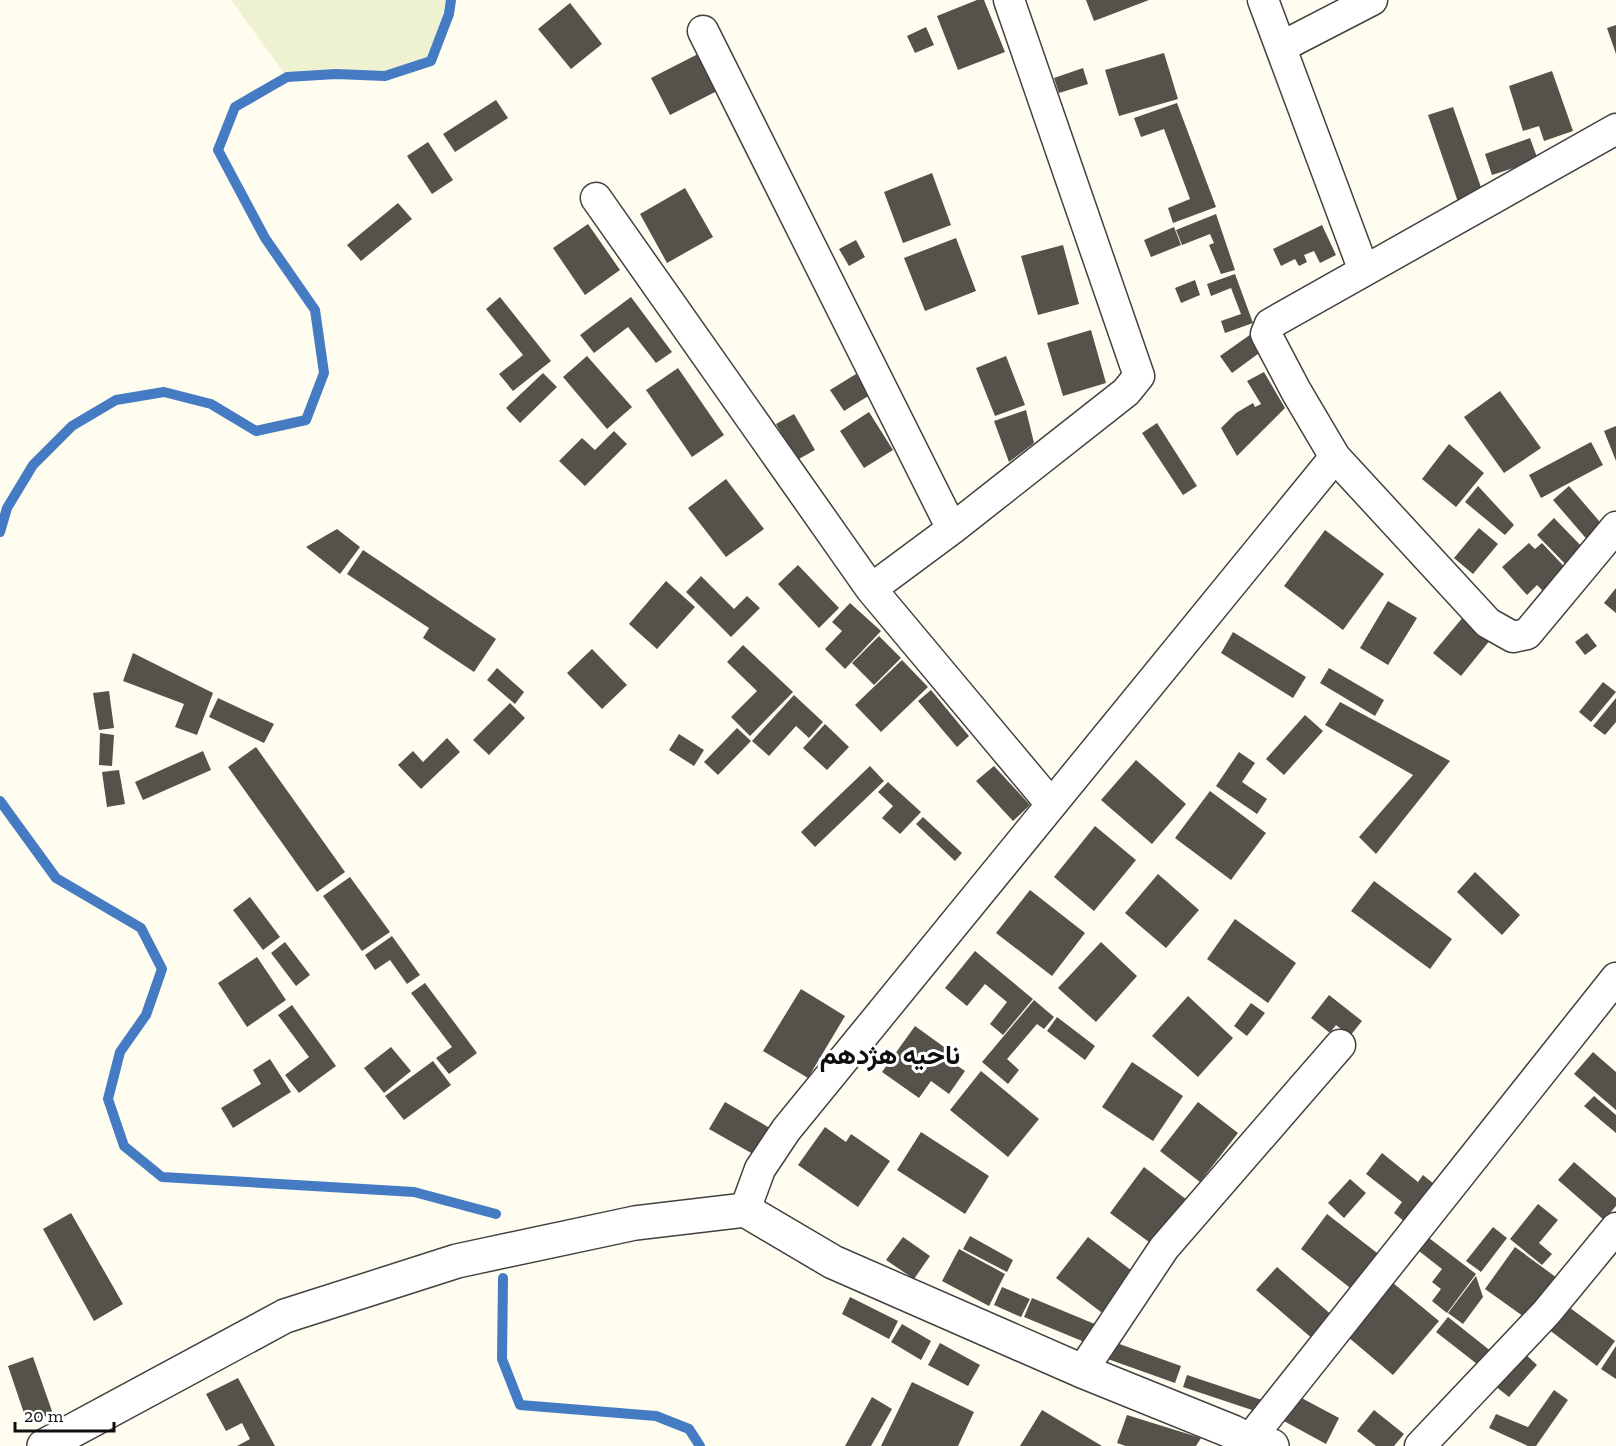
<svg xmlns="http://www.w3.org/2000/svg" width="1616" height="1446" viewBox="0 0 1616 1446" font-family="'Zilla Slab',Vazirmatn,serif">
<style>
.farmland{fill:#eff2d1}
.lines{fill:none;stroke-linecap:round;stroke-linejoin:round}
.stream{stroke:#447bc3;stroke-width:10}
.building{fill:#56514b}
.minor-casing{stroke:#414141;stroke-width:33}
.tertiary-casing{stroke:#414141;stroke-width:36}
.minor{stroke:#fff;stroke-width:30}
.tertiary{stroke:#fff;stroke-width:33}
.labels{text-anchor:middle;stroke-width:6;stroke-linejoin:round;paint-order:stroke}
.district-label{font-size:27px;font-weight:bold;fill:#0e0e0e;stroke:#fff}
</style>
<rect width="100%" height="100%" fill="#fefdef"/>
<path class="farmland" d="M231,0H451L449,14L431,61L385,76L336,74L287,77Z"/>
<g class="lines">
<path class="stream" d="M0,532L7,508L33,465L72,426L116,400L164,392L211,404L256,431L306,420L324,373L315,310L265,238L218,150L235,107L287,77L336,74L385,76L431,61L449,14L451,0
M0,801L56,878L141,928L162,969L146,1015L120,1052L108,1099L124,1146L162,1177L414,1192L496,1214
M503,1278L502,1359L520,1405L656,1416L689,1429L700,1446"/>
</g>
<path class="building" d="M977,0H984L1005,52L958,70L937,16Z
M1086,0H1149L1094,21Z
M570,3L602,44L571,69L538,29Z
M1616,25V54L1607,28Z
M926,27L934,45L915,53L907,36Z
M700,53L719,90L670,115L651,78Z
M1164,53L1178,99L1119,116L1105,70Z
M1083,68L1088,84L1059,93L1054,78Z
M1552,71L1573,131L1544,141L1539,126L1523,131L1509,86Z
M496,100L508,118L455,152L443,134Z
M1177,103L1216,207L1173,223L1168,208L1190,199L1164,129L1141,137L1134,118Z
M1453,107L1483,193L1458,202L1428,115Z
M1530,138L1538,160L1492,175L1485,154Z
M428,142L453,180L432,194L407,156Z
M932,173L951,225L903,243L884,192Z
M685,188L713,237L667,263L640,214Z
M398,203L412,219L361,261L347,245Z
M1216,214L1235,270L1221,274L1209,245L1214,243L1210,234L1182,245L1176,230Z
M588,224L620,270L585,295L553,248Z
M1322,225L1336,255L1320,263L1314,251L1304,255L1307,262L1299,266L1295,259L1281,266L1273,249Z
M1174,227L1181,245L1151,257L1144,240Z
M956,238L976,291L925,311L904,258Z
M856,240L865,257L849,266L839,249Z
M1063,245L1079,304L1038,315L1021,256Z
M1235,274L1253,323L1225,333L1221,321L1241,314L1231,288L1211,296L1207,284Z
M1195,280L1200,295L1181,303L1175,288Z
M500,297L551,361L513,391L499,374L523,355L486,309Z
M631,297L672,352L656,363L628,327L594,353L580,335Z
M1091,330L1106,383L1063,396L1047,343Z
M1254,332L1266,348L1232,373L1220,356Z
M587,356L632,407L607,429L563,377Z
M1006,356L1025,405L995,416L976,368Z
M678,368L724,435L692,457L646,390Z
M1264,372L1285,408L1237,456L1221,428L1236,413L1253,403L1255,407L1261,404L1247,381Z
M543,373L557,387L520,423L506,408Z
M856,374L870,395L844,411L830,390Z
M1500,391L1541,448L1504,473L1464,417Z
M1026,410L1034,443L1009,462L994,421Z
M869,412L893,450L864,468L840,431Z
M794,414L815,450L797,460L776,424Z
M1157,423L1197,486L1183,495L1142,433Z
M1616,426V461L1604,431Z
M614,431L627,444L585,486L559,461L582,438L595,450Z
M1591,442L1603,465L1541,498L1529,475Z
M1449,444L1484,473L1456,507L1422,479Z
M726,479L764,529L726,557L688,508Z
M1478,486L1514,525L1505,535L1465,502Z
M1569,486L1606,529L1590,543L1553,500Z
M1554,518L1589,554L1572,571L1537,535Z
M1479,528L1498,544L1473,574L1454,558Z
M337,529L360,547L340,574L306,547Z
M1325,530L1384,574L1343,630L1284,586Z
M1529,543L1535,549L1542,543L1573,576L1549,597L1537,585L1527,595L1502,567Z
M363,550L496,639L474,672L423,638L429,628L347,574Z
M798,565L839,608L819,628L778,584Z
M701,576L734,609L747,596L760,608L731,637L686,592Z
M666,581L695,607L657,649L629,624Z
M1616,588V613L1604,603Z
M1388,601L1417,618L1388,665L1360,648Z
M850,603L881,631L845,669L825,649L842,631L832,622Z
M1464,616L1491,639L1461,676L1433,653Z
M1233,632L1306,677L1293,698L1221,653Z
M1587,633L1597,646L1585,655L1575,642Z
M879,636L901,658L874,685L852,663Z
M743,645L793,692L750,736L731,717L757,691L727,662Z
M592,649L627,685L602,709L567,673Z
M133,653L213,693L197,735L175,727L184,704L123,681Z
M902,660L928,687L881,732L855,705Z
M497,668L524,692L515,704L487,680Z
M1329,668L1384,700L1375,716L1320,683Z
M1603,682L1616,692L1591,722L1579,712Z
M931,690L969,736L957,747L918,701Z
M109,691L114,728L99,730L93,693Z
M794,695L823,722L809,738L796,726L769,756L752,741Z
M218,698L274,724L264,743L209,717Z
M1616,698V722L1605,735L1593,726Z
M1340,702L1450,761L1376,854L1359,837L1413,775L1325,725Z
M510,703L525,718L489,755L473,740Z
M1305,715L1323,731L1284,775L1266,759Z
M825,724L849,747L827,770L803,748Z
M737,728L751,741L718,775L704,762Z
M100,733L114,735L112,766L99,765Z
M679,734L704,750L694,766L669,750Z
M447,738L460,752L421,789L398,765L413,751L423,762Z
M256,747L345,872L317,892L228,767Z
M203,751L211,770L143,800L135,782Z
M1239,752L1255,763L1242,782L1267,799L1257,814L1216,786Z
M1136,760L1186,804L1152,844L1101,800Z
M870,766L884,781L815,847L801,832Z
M994,766L1030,805L1013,821L976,781Z
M119,770L125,804L107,807L102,772Z
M888,782L921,812L900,834L882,818L893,806L878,792Z
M1210,791L1266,833L1231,880L1175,838Z
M923,817L962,853L955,861L916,824Z
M1095,826L1136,860L1094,911L1054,877Z
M1475,872L1520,915L1502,935L1457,892Z
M1158,874L1199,910L1166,948L1125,913Z
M350,877L390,932L362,951L323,896Z
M1374,881L1452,939L1430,969L1351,911Z
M1030,890L1085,933L1052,976L996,933Z
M250,897L280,937L263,950L233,910Z
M1235,919L1296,963L1268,1003L1207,959Z
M392,936L420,975L407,984L390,960L375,970L365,955Z
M285,942L310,975L296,986L271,953Z
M1101,942L1137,976L1096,1022L1058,988Z
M975,951L1033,999L1003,1035L990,1024L1007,1002L985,984L967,1006L945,988Z
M257,957L286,1000L247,1027L218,983Z
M425,983L477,1053L449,1074L436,1058L452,1047L411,993Z
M801,989L845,1016L808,1078L763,1051Z
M1329,995L1362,1021L1350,1036L1336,1025L1330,1033L1311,1018Z
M1188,996L1233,1038L1198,1077L1152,1036Z
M1034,1000L1054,1017L1044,1029L1037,1024L1007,1059L1019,1070L1008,1084L982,1062Z
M1251,1003L1265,1013L1247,1036L1234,1026Z
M292,1005L336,1066L299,1093L285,1075L309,1057L278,1015Z
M1057,1017L1095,1046L1085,1060L1047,1031Z
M915,1026L951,1052L946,1058L965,1071L949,1094L931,1081L919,1098L882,1072Z
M391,1047L411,1071L384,1093L364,1068Z
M1593,1052L1616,1072V1110L1574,1074Z
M270,1059L291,1092L233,1128L221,1108L261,1084L253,1070Z
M433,1061L451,1085L404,1120L385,1096Z
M1132,1062L1183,1096L1153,1141L1102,1107Z
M981,1071L1039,1119L1008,1157L950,1110Z
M1594,1096L1616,1115V1133L1584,1106Z
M725,1102L775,1131L760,1158L709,1129Z
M1198,1102L1238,1133L1200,1182L1160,1151Z
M825,1127L846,1142L851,1134L890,1161L858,1207L798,1165Z
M921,1132L989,1176L965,1214L897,1170Z
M1382,1153L1418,1182L1423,1175L1440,1189L1410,1226L1394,1213L1402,1202L1366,1174Z
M1574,1162L1616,1198V1206L1604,1220L1558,1180Z
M1144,1167L1191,1203L1157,1248L1110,1213Z
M1350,1179L1366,1193L1344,1218L1328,1203Z
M1538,1204L1558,1220L1539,1243L1552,1254L1542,1265L1510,1239Z
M71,1213L123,1304L94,1321L43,1229Z
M1327,1214L1381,1256L1354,1291L1301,1249Z
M1493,1227L1507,1238L1481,1272L1466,1261Z
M970,1236L1013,1260L1007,1272L963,1249Z
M903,1237L930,1256L914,1279L886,1260Z
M1088,1237L1136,1274L1105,1315L1056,1278Z
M1429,1238L1476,1274L1447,1313L1432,1301L1441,1289L1432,1282L1442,1269L1419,1251Z
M1515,1247L1557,1278L1527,1319L1485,1289Z
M959,1249L1005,1274L989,1306L942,1281Z
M1277,1267L1334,1317L1314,1340L1256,1290Z
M1476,1276L1483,1297L1463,1324L1448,1313Z
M1393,1283L1439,1321L1393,1375L1348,1337Z
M1002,1287L1030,1299L1021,1317L994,1305Z
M850,1297L898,1321L889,1339L842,1314Z
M1032,1298L1102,1327L1094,1346L1024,1317Z
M1566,1305L1615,1341L1597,1366L1548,1329Z
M1448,1317L1497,1356L1486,1371L1436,1332Z
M902,1324L931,1341L921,1360L891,1342Z
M1111,1341L1181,1366L1175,1383L1105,1358Z
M940,1343L980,1365L968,1386L928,1365Z
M1616,1346V1379L1601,1369Z
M1523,1352L1537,1365L1509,1397L1495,1386Z
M33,1357L53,1414L27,1422L8,1366Z
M1187,1375L1262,1400L1258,1412L1183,1387Z
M238,1378L275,1446H237L250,1439L242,1423L226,1431L206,1394Z
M912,1382L974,1412L958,1446H881Z
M1554,1390L1568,1400L1536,1446H1528L1489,1428L1496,1414L1528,1427Z
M1296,1395L1339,1418L1326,1444L1282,1420Z
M872,1397L892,1409L871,1446H845Z
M1042,1410L1102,1446H1020Z
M1374,1410L1404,1434L1394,1446H1376L1357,1431Z
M1127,1415L1201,1438L1196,1446H1126L1117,1443Z"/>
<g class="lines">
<g class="minor-casing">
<path id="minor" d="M1263,0L1364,271
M703,31L952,529
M1281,47L1372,0
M1616,129L1270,324L1266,334L1296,391L1335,457L1488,623L1513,637L1527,634L1616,527
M596,198L871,589L1051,804
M871,589L952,529L1126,392L1139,376L1009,0
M745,1210L760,1169L786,1130L1335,457
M1082,1371L1164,1248L1340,1045
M1249,1440L1616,978
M1420,1446L1546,1313L1616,1228"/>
</g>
<g class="tertiary-casing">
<path id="tertiary" d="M44,1446L285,1316L457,1261L635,1223L745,1210L833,1262L1082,1371L1233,1432L1249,1440L1272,1446"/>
</g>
<use href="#minor" class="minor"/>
<use href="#tertiary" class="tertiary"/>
</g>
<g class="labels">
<g class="district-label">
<text x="890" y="1064">ناحیه هژدهم</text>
</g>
</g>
<path d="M15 1422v9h99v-9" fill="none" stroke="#0e0e0e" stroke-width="3"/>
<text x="24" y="1422" font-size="18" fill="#0e0e0e" stroke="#ffffff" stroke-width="4.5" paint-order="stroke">20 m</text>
</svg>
